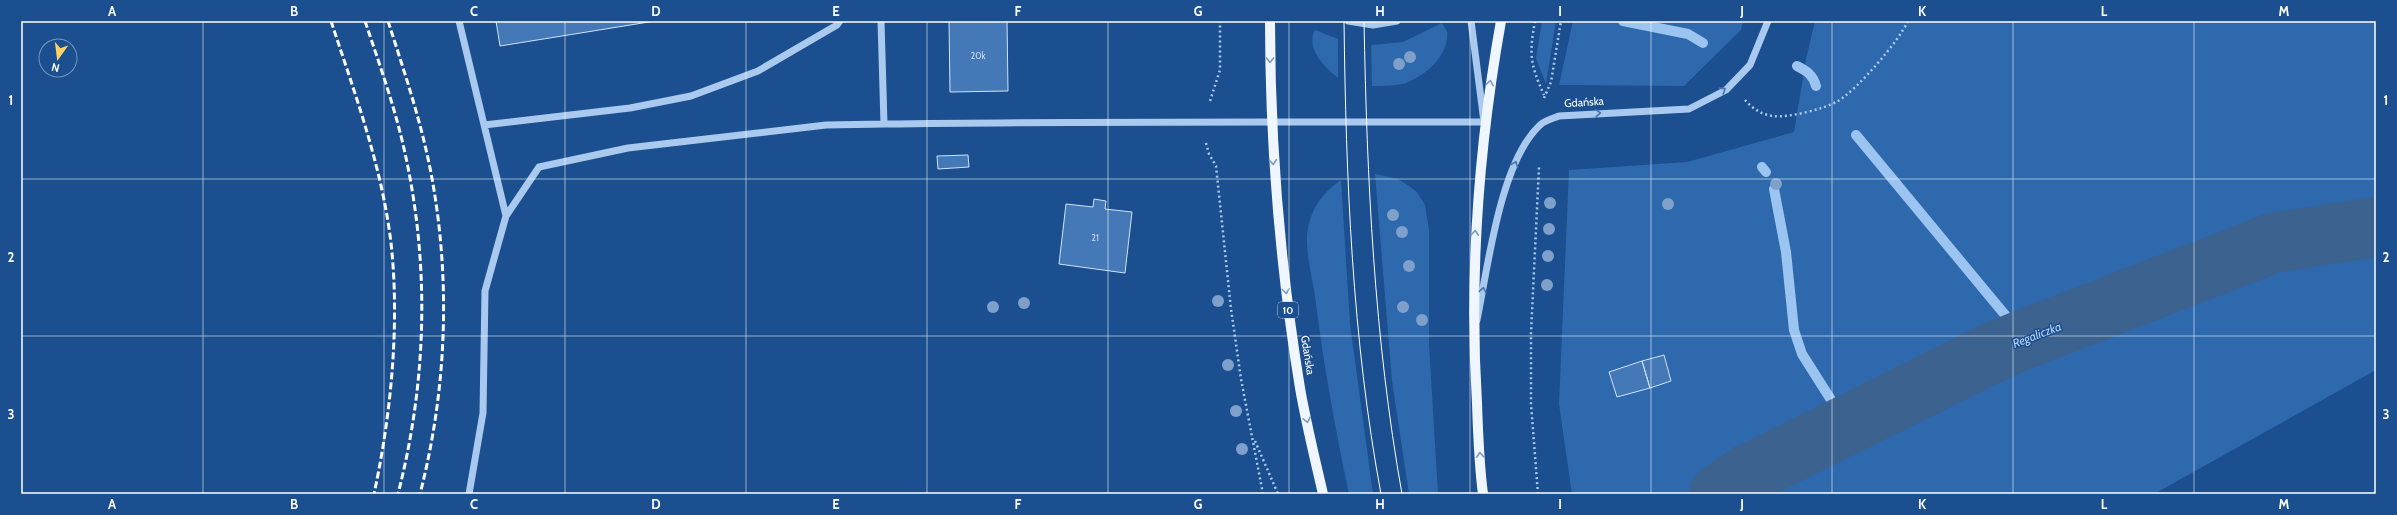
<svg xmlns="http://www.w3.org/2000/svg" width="2397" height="515" viewBox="0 0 2397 515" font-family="Cabin,sans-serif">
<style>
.green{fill:#2e69ad}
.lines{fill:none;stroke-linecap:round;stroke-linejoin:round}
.stream{stroke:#9cc4f0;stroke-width:10}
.river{stroke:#3c6290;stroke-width:60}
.building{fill:#4478b7;stroke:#cfe3fa}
.path{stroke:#a9c9ee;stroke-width:2.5;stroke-dasharray:2 3;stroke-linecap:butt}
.minor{stroke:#a9c9ee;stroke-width:7}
.major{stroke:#f0f6ff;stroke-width:10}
.tram{stroke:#fff;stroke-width:1}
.rail{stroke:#fff;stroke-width:3;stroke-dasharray:7 3;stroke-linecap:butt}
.tree{fill:#7ea0ca}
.oneway{stroke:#7b9ac1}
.oneway2{stroke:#4674ac}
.grid{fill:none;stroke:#fff;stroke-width:1;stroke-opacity:0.55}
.labels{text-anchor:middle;stroke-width:3;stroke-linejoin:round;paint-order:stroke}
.number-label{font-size:9px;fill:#d0dded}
.shield{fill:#1b4f8f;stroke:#bbcadd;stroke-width:1}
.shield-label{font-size:10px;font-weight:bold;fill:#fff}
.street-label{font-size:11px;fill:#fff;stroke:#1b4f8f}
.water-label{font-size:12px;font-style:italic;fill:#b5d3f5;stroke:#1b4f8f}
.neatline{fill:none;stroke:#fff;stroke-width:1.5}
.grid-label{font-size:13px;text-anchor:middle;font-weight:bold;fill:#fff}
</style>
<rect width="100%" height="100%" fill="#1b4f8f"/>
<path class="green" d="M1542,21H1556L1546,84L1536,58Z
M1573,21H1743L1741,30L1684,86L1559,85Z
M1815,21H2376V370L2154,494H1572L1559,404L1569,170L1687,162L1794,132L1806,59Z
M1442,23L1447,31C1450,54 1427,75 1406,83C1395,86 1383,86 1372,86L1371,45L1403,42Z
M1315,30L1338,39V78C1325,68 1305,48 1315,30Z
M1375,174L1398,179L1409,186L1417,192L1425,205L1429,230V344L1438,494H1409L1392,381Z
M1341,180L1350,324L1373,494H1349C1335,428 1323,362 1315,296C1312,277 1306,254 1307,235C1310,210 1321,194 1341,180Z"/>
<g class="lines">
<path class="stream" d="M1623,21L1688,34L1703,43
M1797,66C1807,71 1813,75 1816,86
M1856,135L2025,339
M1762,167L1766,172
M1774,189L1786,252L1794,330L1802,354L1847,425"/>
<path class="river" d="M1719,494L1746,475L1998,350L2025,339L2273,243L2376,227"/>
</g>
<path class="building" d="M496,21H655L500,46Z
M949,21H1007L1008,91L950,92Z
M968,155L969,167L938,169L937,156Z
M1094,199L1106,201L1105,209L1132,212L1125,273L1059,264L1066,204L1093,207Z
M1664,355L1671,381L1650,388L1642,361Z
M1642,361L1650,388L1617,397L1609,372Z"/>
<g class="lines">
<path class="path" d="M1535,21C1529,54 1530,64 1544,95
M1544,98L1551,82L1561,21
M1745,100C1752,108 1762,115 1773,116C1789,118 1824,109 1838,101C1857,90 1899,41 1908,21
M1210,101L1220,70V21
M1206,143L1209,154L1216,166L1231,309L1241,379L1263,494
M1255,441L1278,494
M1538,494L1531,404V333L1539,167"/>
<path class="minor" d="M459,21L506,216
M1348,21L1373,25L1397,21
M884,124C1084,121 1284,122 1484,122L1471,21
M484,125L630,108L691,96L758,71L837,25L840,21
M1477,320C1488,267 1500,162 1540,125C1545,120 1554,118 1559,116L1689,109L1726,90L1750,65L1768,21
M469,494L483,413L485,291L506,216L539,167L628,148L826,125L884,124L881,21"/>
<path class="major" d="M1270,21C1270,144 1280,266 1300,388C1306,423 1315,459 1323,494
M1483,494C1479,464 1478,434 1477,403C1469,273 1478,150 1501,21"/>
<path class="tram" d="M1344,21C1346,179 1352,338 1381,494
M1364,21C1367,180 1374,337 1402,494"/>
<path class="rail" d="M331,21C355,94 382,167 391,243C400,324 391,415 374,494
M365,21C378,60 392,99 402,140C430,257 428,377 398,494
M388,21C404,71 421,121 431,173C451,279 447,389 420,494"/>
</g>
<g class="tree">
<circle cx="1410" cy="57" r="6"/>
<circle cx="1399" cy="64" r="6"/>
<circle cx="1776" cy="184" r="6"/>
<circle cx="1550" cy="203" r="6"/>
<circle cx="1668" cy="204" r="6"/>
<circle cx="1393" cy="215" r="6"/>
<circle cx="1549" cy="229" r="6"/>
<circle cx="1402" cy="232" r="6"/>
<circle cx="1548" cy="256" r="6"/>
<circle cx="1409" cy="266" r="6"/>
<circle cx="1547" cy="285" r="6"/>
<circle cx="1218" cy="301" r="6"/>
<circle cx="1024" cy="303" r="6"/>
<circle cx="993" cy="307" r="6"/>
<circle cx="1403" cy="307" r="6"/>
<circle cx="1422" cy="320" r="6"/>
<circle cx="1228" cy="365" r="6"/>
<circle cx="1236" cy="411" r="6"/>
<circle cx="1242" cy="449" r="6"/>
</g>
<defs><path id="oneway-chevron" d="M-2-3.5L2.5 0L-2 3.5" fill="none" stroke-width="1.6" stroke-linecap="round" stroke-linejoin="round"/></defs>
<g class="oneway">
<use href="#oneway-chevron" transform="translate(1270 60) rotate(90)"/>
<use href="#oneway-chevron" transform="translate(1490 83) rotate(-81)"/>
<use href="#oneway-chevron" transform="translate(1273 162) rotate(85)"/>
<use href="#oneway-chevron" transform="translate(1475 233) rotate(-87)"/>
<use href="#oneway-chevron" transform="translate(1286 291) rotate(83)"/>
<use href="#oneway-chevron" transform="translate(1307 420) rotate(78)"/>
<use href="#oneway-chevron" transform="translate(1480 455) rotate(-93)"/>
</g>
<g class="oneway2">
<use href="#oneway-chevron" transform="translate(1723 90) rotate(-33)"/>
<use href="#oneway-chevron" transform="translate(1598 113) rotate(-3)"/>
<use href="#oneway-chevron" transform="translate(1515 164) rotate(-68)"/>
<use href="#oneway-chevron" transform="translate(1483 290) rotate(-79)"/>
</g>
<path class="grid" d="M203,21V494M384,21V494M565,21V494M746,21V494M927,21V494M1108,21V494M1289,21V494M1470,21V494M1651,21V494M1832,21V494M2013,21V494M2194,21V494M21,179H2376M21,336H2376"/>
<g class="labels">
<g class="number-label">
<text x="978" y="59">20k</text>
<text x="1095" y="241">21</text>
</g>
<rect class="shield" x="1278" y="302" width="20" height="16" rx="3"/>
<g class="shield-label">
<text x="1288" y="314">10</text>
</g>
<g class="street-label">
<text transform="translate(1584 102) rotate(-4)" y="4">Gdańska</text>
<text transform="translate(1308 355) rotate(81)" y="4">Gdańska</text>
</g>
<g class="water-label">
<text transform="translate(2037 335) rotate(-21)" y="4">Regaliczka</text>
</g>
</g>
<rect width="2397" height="515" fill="none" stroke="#1b4f8f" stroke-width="44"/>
<g transform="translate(58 58) rotate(194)"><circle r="19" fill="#1b4f8f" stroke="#7695bc"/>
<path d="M0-3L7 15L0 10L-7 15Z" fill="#ffd166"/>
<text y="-6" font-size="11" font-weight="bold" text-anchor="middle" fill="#ffffff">N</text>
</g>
<rect x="22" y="22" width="2353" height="471" class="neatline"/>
<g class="grid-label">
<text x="112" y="16">A</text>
<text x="294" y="16">B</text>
<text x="474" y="16">C</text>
<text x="656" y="16">D</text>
<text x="836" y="16">E</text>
<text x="1018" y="16">F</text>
<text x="1198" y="16">G</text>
<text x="1380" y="16">H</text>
<text x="1560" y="16">I</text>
<text x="1742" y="16">J</text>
<text x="1922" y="16">K</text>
<text x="2104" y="16">L</text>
<text x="2284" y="16">M</text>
<text x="11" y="105">1</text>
<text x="2386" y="105">1</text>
<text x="11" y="262">2</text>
<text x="2386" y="262">2</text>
<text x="11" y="419">3</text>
<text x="2386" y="419">3</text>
<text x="112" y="509">A</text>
<text x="294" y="509">B</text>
<text x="474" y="509">C</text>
<text x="656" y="509">D</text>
<text x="836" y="509">E</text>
<text x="1018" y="509">F</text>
<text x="1198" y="509">G</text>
<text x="1380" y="509">H</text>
<text x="1560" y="509">I</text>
<text x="1742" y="509">J</text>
<text x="1922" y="509">K</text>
<text x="2104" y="509">L</text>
<text x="2284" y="509">M</text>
</g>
</svg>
